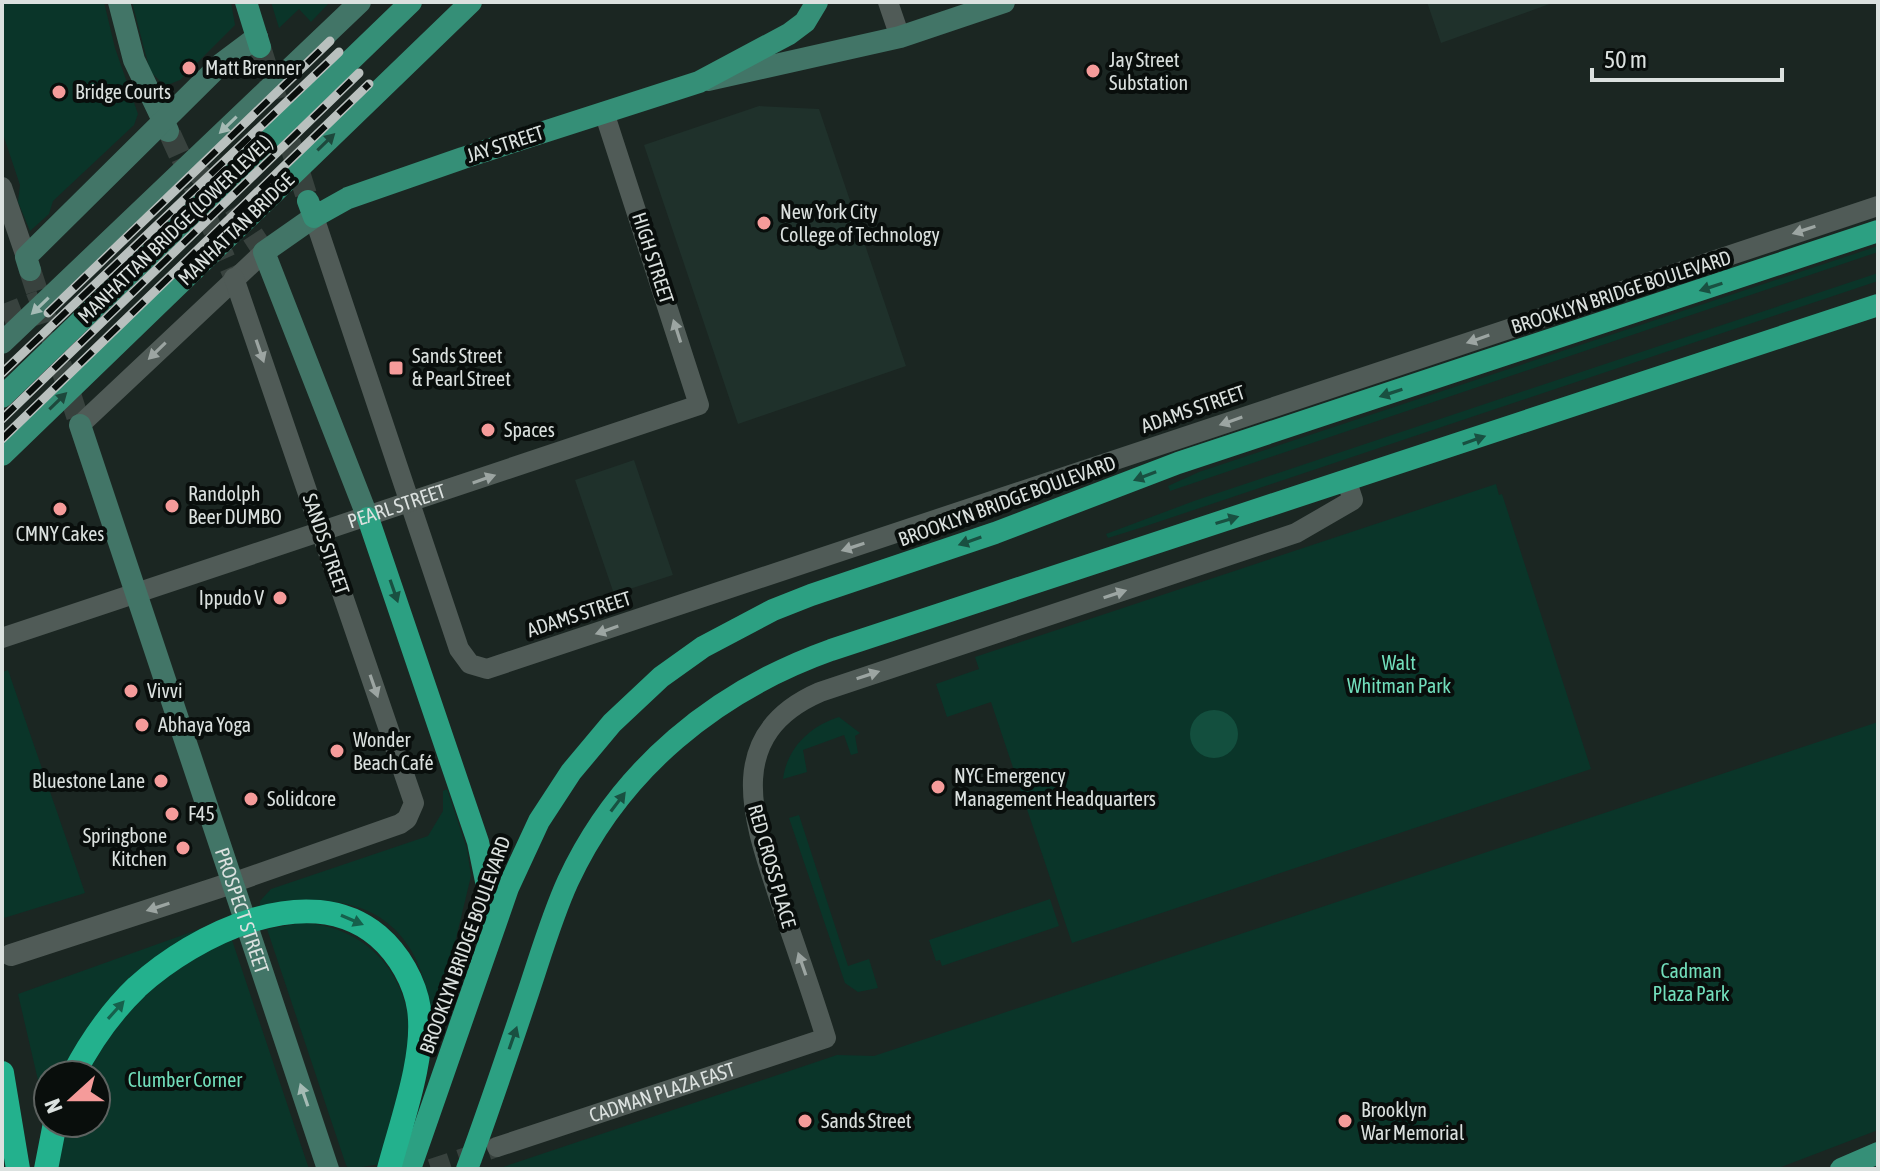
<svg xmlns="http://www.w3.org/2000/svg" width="1880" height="1171" viewBox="0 0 1880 1171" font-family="'Asap Condensed',sans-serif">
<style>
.built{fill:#1f312b}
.green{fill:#0a3529}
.water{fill:#134f3e}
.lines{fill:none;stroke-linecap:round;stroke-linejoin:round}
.minor-tunnel{stroke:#38423e;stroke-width:20;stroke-dasharray:20 10;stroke-linecap:butt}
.secondary-tunnel{stroke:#38423e;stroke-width:22;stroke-dasharray:22 11;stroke-linecap:butt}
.primary-tunnel{stroke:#38423e;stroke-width:22;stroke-dasharray:22 11;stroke-linecap:butt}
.minor{stroke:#505b57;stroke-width:20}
.tertiary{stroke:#505b57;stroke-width:22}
.secondary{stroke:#427567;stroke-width:22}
.primary{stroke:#358f77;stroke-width:22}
.trunk{stroke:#2ca082;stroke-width:22}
.motorway{stroke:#23b18d;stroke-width:24}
.rail-casing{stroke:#b9c0be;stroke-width:9}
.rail{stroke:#090e0c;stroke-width:6;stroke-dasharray:18;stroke-linecap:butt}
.oneway{fill:#a5bbb5}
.oneway2{fill:#1d483c}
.oneway3{fill:#9ca5a2}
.oneway4{fill:#195041}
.oneway5{fill:#16604c}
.poi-dot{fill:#f59b9a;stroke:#090e0c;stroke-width:3}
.labels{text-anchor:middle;stroke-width:8;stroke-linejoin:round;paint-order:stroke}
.poi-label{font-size:20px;fill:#dbe1df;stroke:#090e0c;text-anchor:start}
.street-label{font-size:20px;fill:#dbe1df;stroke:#090e0c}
.park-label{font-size:20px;fill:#72dfbc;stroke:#090e0c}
</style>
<rect width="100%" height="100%" fill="#1b2622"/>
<path class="built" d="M1427,2H1555L1441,43Z
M759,106L819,109L906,366L738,424L644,145Z
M634,460L673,575L614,594L575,480Z"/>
<path class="green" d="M2,2H104L115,48L138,114L134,125L53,201L49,214L30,231L18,202L20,185L2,131Z
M132,2H231L235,25L180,80L165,86L150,71Z
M271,2H330L311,22L299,9L279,28Z
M1878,246V252L1170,491L1168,486L1199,472Z
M1878,273V281L1143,527L1108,538L1106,534L1194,501Z
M1496,484L1499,495L1502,494L1591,769L1072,943L991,702L947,717L936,684L979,669L975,657Z
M8,670L85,893L4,918L2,672Z
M839,717L860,733L855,736L858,753L851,755L844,735L803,750L807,772L783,779C787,748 810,726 839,717Z
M1878,722V1130L1776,1169H497L837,1055L874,1056Z
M447,789L467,849L471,876L432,1038C432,974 407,910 334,902C309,899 284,904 260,906V901L271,889L428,836L443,811V791Z
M799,815L848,966L869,959L878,988L858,992L845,983L789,818Z
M1050,899L1059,926L942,966L940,960L936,961L929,940Z
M301,923C368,925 413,978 410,1045C408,1079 389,1130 381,1164L349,1169L346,1165L267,929Z
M211,925L63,1075H48V1106H44L18,994Z
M232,940L309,1169H57L65,1123H96V1075H85C117,1015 167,965 232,940Z"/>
<path class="water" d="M1190 734a24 24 0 1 1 48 0a24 24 0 1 1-48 0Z"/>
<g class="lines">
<path class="minor-tunnel" d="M181,158L234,278
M2,315L40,300
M431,1169L497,1147"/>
<path class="secondary-tunnel" d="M170,134L181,158L232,203L264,252
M30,270L80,425"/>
<path class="primary-tunnel" d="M260,47L308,201"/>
<g class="minor">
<path d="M888,2L900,37"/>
<path d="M2,187L26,257"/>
<path d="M314,217L459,649L470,664L487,669L1878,206"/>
<path d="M80,425L264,252"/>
<path id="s1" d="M2,638L699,405L604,112"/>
<path d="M232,883L400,824L407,819L414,803L234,278"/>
<path id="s2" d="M497,1147L826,1038C812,993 796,948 781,904C755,824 719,736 820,692L1296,533L1353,500L1347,482"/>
</g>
<path class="tertiary" d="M11,955L232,883"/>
<g class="secondary">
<path d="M119,2L134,60L168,131"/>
<path d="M708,80L900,37L1004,2"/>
<path d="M314,217L264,252L368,518"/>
<path d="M30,270L26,257L221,64L257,37"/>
<path d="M2,343L360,2"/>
<path id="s3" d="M80,425L328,1169"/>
</g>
<path class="primary" d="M246,2L260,47
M308,201L314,217L348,198L463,158L699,82L789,34L805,22L817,2
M2,397L411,2
M2,455L471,2
M1841,1169L1878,1153"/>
<path class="trunk" d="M368,518L478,842L488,891L487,925
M410,1169L508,888L539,821L571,772L612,723L661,677L703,647L773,610L811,595L995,533L1178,463L1878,231
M467,1169C489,1110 509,1050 529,990C541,954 552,916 568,881C620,769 716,691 831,650L1878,305"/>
<path class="motorway" d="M2,1073L18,1169
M73,1075C90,1042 110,1013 137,987C195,934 309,878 378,936C399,954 415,982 419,1009C426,1056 401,1123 389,1169
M46,1169L55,1123"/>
<g class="rail-casing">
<path id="rail" d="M48,313L330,41
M2,373L339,52
M2,419L359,73
M2,439L369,84"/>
</g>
<use href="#rail" class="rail"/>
</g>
<defs><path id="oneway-solid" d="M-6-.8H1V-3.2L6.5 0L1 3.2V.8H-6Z" transform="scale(2)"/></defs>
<g class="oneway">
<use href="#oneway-solid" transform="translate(228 125) rotate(136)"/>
<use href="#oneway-solid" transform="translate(40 306) rotate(136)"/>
<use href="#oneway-solid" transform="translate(304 1095) rotate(-109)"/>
</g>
<g class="oneway2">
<use href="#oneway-solid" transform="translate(326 142) rotate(-44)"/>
<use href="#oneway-solid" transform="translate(58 401) rotate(-44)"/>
</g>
<g class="oneway3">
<use href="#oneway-solid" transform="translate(1804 230) rotate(162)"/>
<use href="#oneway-solid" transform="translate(677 331) rotate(-108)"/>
<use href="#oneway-solid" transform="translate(1478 339) rotate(161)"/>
<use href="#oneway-solid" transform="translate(157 351) rotate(136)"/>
<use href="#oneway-solid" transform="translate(260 351) rotate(71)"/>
<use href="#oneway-solid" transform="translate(1231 421) rotate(161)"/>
<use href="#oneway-solid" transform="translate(484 479) rotate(-19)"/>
<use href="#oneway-solid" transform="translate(853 547) rotate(162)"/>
<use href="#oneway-solid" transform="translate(1115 594) rotate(-18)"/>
<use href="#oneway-solid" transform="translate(607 630) rotate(161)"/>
<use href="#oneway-solid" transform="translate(868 675) rotate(-18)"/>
<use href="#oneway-solid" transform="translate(374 686) rotate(71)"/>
<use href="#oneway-solid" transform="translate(158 907) rotate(162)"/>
<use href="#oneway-solid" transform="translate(802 964) rotate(-109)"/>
</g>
<g class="oneway4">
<use href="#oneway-solid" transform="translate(1711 287) rotate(162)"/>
<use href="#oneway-solid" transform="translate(1391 393) rotate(162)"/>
<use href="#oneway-solid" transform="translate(1474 440) rotate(-19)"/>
<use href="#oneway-solid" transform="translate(1145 476) rotate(159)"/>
<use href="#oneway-solid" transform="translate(1227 520) rotate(-17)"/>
<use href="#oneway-solid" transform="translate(970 541) rotate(161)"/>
<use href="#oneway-solid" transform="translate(394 591) rotate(71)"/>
<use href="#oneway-solid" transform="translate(618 802) rotate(-53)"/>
<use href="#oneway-solid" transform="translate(513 1038) rotate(-71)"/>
</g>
<g class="oneway5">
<use href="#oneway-solid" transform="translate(352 920) rotate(23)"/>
<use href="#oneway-solid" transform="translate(116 1010) rotate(-48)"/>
</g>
<g class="poi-dot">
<circle cx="189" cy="68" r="8"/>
<circle cx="1093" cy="71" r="8"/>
<circle cx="59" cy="92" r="8"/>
<circle cx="764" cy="223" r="8"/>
<rect x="388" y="360" width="16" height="16" rx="4"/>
<circle cx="488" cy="430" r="8"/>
<circle cx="172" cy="506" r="8"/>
<circle cx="60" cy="509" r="8"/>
<circle cx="280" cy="598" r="8"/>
<circle cx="131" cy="691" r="8"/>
<circle cx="142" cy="725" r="8"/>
<circle cx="337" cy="751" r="8"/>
<circle cx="161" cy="781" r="8"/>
<circle cx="938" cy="787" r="8"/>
<circle cx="251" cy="799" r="8"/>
<circle cx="172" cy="814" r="8"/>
<circle cx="183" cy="848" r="8"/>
<circle cx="805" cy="1121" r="8"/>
<circle cx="1345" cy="1121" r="8"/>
</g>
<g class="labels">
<g class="poi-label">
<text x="1109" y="67">Jay Street<tspan x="1109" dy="23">Substation</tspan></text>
<text x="205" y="75">Matt Brenner</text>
<text x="75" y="99">Bridge Courts</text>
<text x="780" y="219">New York City<tspan x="780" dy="23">College of Technology</tspan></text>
<text x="412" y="363">Sands Street<tspan x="412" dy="23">&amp; Pearl Street</tspan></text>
<text x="504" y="437">Spaces</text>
<text x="188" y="501">Randolph<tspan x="188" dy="23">Beer DUMBO</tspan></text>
<text x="60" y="541" text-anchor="middle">CMNY Cakes</text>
<text x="264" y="605" text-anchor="end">Ippudo V</text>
<text x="147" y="698">Vivvi</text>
<text x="158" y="732">Abhaya Yoga</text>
<text x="353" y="747">Wonder<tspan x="353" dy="23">Beach Café</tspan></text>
<text x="954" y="783">NYC Emergency<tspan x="954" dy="23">Management Headquarters</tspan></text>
<text x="145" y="788" text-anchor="end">Bluestone Lane</text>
<text x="267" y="806">Solidcore</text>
<text x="188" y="821">F45</text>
<text x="167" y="843" text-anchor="end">Springbone<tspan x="167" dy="23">Kitchen</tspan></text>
<text x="1361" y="1117">Brooklyn<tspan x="1361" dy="23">War Memorial</tspan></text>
<text x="821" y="1128">Sands Street</text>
</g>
<g class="street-label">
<text transform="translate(505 144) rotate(-18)" y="7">JAY STREET</text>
<text transform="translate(175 229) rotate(-44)" y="7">MANHATTAN BRIDGE (LOWER LEVEL)</text>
<text transform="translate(236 229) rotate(-44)" y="7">MANHATTAN BRIDGE</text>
<text transform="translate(653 258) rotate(72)" y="7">HIGH STREET</text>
<text transform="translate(1621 292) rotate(-18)" y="7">BROOKLYN BRIDGE BOULEVARD</text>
<text transform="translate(1193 409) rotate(-19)" y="7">ADAMS STREET</text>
<text transform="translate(1007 501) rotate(-20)" y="7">BROOKLYN BRIDGE BOULEVARD</text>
<text dy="7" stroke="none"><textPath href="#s1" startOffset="416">PEARL STREET</textPath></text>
<text transform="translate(326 544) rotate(71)" y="7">SANDS STREET</text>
<text transform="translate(579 614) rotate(-18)" y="7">ADAMS STREET</text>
<text transform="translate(772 866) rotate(74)" y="7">RED CROSS PLACE</text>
<text dy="7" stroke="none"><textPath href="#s3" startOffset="512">PROSPECT STREET</textPath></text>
<text transform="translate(465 945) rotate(-70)" y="7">BROOKLYN BRIDGE BOULEVARD</text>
<text dy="7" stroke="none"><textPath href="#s2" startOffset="174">CADMAN PLAZA EAST</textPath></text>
</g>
<g class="park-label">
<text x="1399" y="670">Walt<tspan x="1399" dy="23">Whitman Park</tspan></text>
<text x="1691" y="978">Cadman<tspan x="1691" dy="23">Plaza Park</tspan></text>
<text x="185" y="1087">Clumber Corner</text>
</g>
</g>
<rect width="1880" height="1171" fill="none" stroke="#dbe1df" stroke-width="8"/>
<g transform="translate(72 1099) rotate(249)"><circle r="38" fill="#090e0c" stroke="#5d6260" stroke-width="2"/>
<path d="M0-6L14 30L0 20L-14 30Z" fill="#f59b9a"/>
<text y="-12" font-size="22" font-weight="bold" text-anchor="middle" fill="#dbe1df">N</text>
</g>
<path d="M1592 68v12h190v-12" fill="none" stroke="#dbe1df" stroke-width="4"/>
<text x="1604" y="68" font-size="24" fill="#dbe1df" stroke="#090e0c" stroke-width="6" paint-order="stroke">50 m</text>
</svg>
